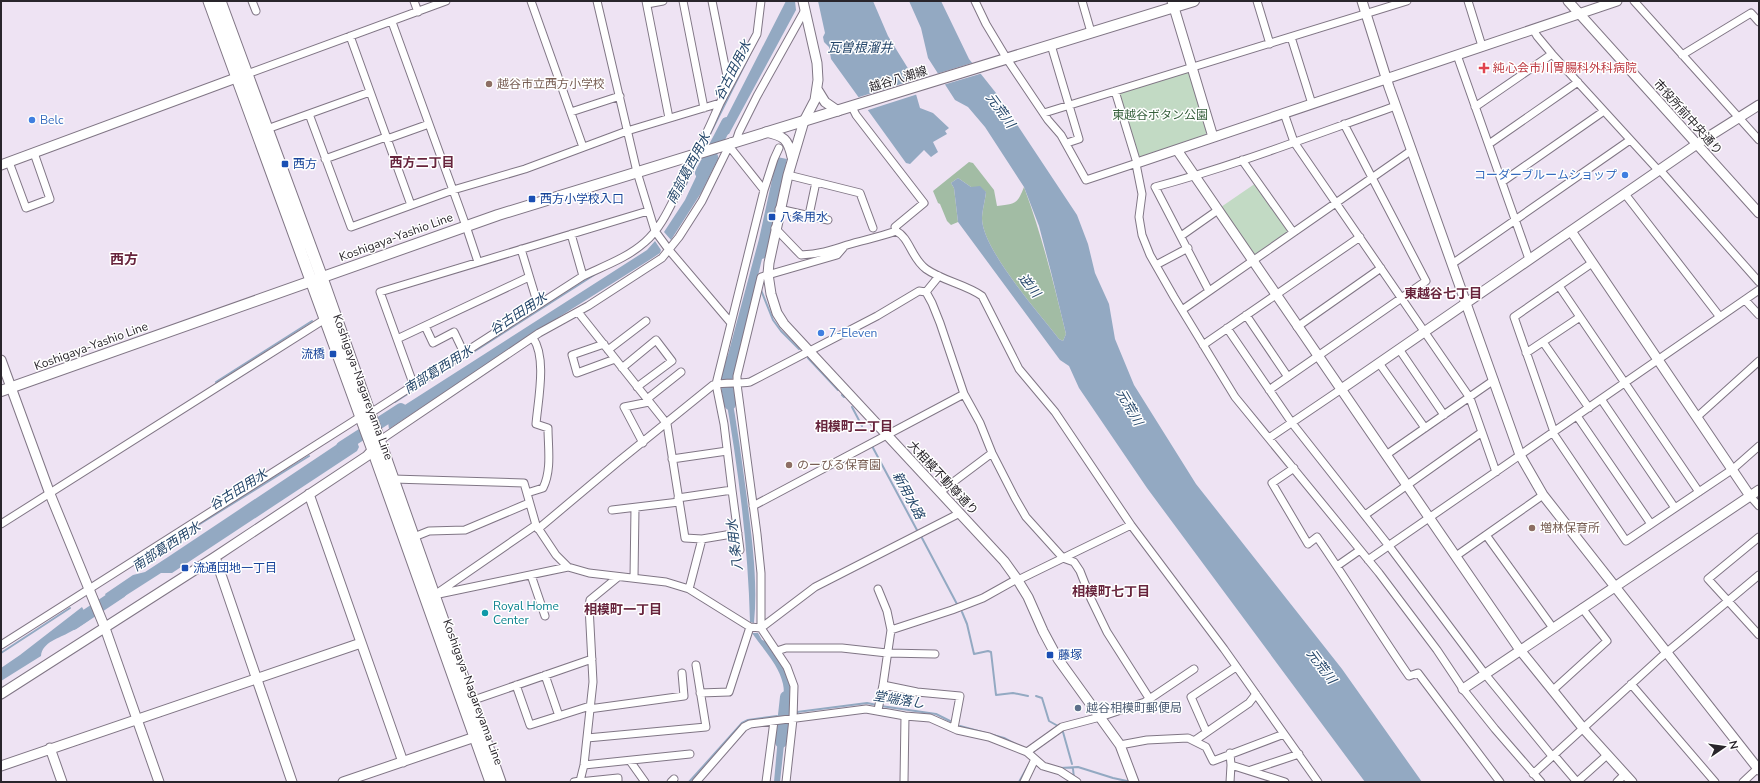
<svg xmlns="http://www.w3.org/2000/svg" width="1760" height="783" viewBox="0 0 1760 783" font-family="'Nunito Sans','Noto Sans JP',sans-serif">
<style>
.green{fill:#c2dac4}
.forest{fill:#a2bca4}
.water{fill:#93a9c2}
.pier{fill:#eee3f3}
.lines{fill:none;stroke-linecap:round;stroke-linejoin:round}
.stream{stroke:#93a9c2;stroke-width:2}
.river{stroke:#93a9c2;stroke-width:12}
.minor-casing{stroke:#807685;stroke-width:9}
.tertiary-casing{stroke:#807685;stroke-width:11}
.secondary-casing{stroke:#807685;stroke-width:12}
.primary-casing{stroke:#807685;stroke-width:13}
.minor{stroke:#fff;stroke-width:7}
.tertiary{stroke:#fff;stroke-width:9}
.secondary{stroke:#fff;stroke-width:10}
.primary{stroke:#fff;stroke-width:11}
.health-dot{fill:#e0444e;stroke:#fff;stroke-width:1.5}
.education-dot{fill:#8d6e63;stroke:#fff;stroke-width:1.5}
.shop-dot{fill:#3f7fe0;stroke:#fff;stroke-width:1.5}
.transit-dot{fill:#1a4fb4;stroke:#fff;stroke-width:1.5}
.culture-dot{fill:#0f9aa8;stroke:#fff;stroke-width:1.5}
.service-dot{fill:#5c6f8a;stroke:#fff;stroke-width:1.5}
.labels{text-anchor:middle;stroke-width:3;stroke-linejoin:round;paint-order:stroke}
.health-label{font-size:12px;fill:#be3a42;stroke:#fff;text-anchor:start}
.street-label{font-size:12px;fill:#29252b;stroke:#fff}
.education-label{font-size:12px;fill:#785e54;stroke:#fff;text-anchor:start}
.park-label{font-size:12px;fill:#365f3c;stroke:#fff}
.shop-label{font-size:12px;fill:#366cbe;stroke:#fff;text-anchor:start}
.transit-label{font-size:12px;fill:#164399;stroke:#fff;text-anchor:start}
.culture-label{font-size:12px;fill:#0d838f;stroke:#fff;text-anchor:start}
.service-label{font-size:12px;fill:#4e5e75;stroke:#fff;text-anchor:start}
.water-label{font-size:13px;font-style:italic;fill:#234569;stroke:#fff}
.neighbourhood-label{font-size:13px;font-weight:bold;fill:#67243c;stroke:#fff}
.quarter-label{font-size:14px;font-weight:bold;fill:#67243c;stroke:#fff}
</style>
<rect width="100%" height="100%" fill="#eee3f3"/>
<path class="green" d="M1186,72L1191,74L1208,131L1205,135L1141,157L1137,155L1118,95L1120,92Z
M1256,183L1287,229V233L1255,255L1221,207Z"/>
<path class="forest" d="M969,162L973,163L994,190L997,206C1015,204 1017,205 1024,187C1042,236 1054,284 1066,334L1063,341L1059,339C1039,313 983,250 982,219C982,211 985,201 986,192L971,187L958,178L951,183L954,188L958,222L951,225L947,221L940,204L938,203L933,191Z"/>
<path class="water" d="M786,1H795L796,10L729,134L716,138Z
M818,1H873L888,36L909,70L920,108L933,113L949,128L945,131L947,134L933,142L938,152L931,157L924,150L910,164L906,163L831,59L829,47L824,42L823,37L825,33Z
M909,1H941L969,59L996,93L1077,215L1088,244L1095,273L1109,304L1115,339L1134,385L1196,484L1342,669L1422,782H1365L1147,488L1079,388L1069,366L1060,360L958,222L954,188L951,183L958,178L971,187L980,186L986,192C985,201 982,211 982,219C983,250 1039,313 1059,339L1063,341L1066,334L1051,272L1039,226L1024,187L985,127L968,107L955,100L928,58L921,28Z
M718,155V159L701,193L671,240L664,232L685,200L704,160Z
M777,157L787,159L765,258L762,259L734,376L729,377L724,376L725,366L759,239Z
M655,241L661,250L660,253L651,259L537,331L389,429L387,415L397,410L647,250Z
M730,387C737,424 742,461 747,499C752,540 758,581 754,623L750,622C748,544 738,465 724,388Z
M354,434L359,447L357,451L172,573H161L111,605L105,594L133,575L145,572L168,557L348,437Z
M82,607L89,620C83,624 76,629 70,632C60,638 42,642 41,656L1,681V668L20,655Z
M752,633H758L762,640C773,643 785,668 788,679C792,689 790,700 790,711L781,712C783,703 785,693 783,684C779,665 763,649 752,633Z
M779,726H786L780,782H774Z"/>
<path class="pier" d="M975,62L983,73L943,85L936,74Z
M914,80L918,94L865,111L856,98Z"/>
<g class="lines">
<path class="stream" d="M709,136L753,48
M681,194L696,165
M761,290L773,320L781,331L799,349
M808,358L838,390
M216,382L312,321
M842,395L844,397
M395,402L594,275
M852,407L862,426
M872,446L918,532
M922,538L958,606
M137,563L309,456
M962,612L967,624L974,654L988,651L991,652L996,695L1013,693L1028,696
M1,653L70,608
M1036,696L1042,698L1049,721L1058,726
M881,706L936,714L950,721
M797,712L867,703L877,705
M960,726L1004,738L1019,746
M1063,732L1072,764
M1060,768L1078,767L1113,778L1127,781
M1073,769L1074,778
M689,782L742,723L748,720L777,716
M1019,782L1029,764"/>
<path class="river" d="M701,173L727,123
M730,404L726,380L731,361
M342,447L401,409
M73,624L121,592
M781,742L786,697"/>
<g class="minor-casing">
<path id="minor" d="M252,1L256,11
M414,1L418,12
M531,1L583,147
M597,1L637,172L655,231L669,250L731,323
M646,1L669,118
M683,1L704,108
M712,1L729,86
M975,1L986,24L1007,59L1048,120L1061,135L1086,180L1137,163L1115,91
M1082,1L1091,32
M1257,1L1270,44
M1468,1L1482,46
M1634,1L1759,140
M647,4L663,1
M392,22L466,226L478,262
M1533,29L1537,36L1552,54L1658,170
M350,36L411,205
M1291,37L1312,104
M1051,45L1079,139L1067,143
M1457,55L1529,259
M1682,55L1751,13L1759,22
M247,74L446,1
M852,107L856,115L924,203L895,227L896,231
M1475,107L1552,54
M571,112L620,96
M1044,113L1407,1
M1284,113L1294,142L1470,398L1496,472
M309,114L351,227L453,190L525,169L627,131L720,103L757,34L761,1
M267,129L370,92
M387,139L429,124
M736,141L739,132L757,96L805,10
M1489,144L1578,82
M325,159L386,137
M1242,160L1293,232
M9,162L26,208L50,199L34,153
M1136,164L1142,194L1139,217L1142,235L1150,255L1174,297L1235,397L1379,573L1437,650L1463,689L1495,729L1541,782
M1660,170L1759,282
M788,175L860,193L873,228
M1502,182L1604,111
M764,190L774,159L779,148
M1625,194L1720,317
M779,209L828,220
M809,215L816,182
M775,228L801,255C819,254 830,251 847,245C863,240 880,237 896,231C910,238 911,258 926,269C943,281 965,284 982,296L1019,369L1055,412L1131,525L1224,649L1318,782
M1181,236L1218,210
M521,249L538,305
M1452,264L1630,140
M1156,265L1188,248
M583,276C604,266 627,258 645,242C660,229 669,209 678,191C693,162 707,133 720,103
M1559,286L1699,492
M1209,291L1155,187C1237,165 1316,134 1396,106
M926,292L939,276
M1745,300L1759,315
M1182,310L1412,150
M578,312L667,424L685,538L702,539L738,533
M1246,315L1288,377
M425,326L433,343L454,332L464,353
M1297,327L1381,268
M1227,328L1292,423L1389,546L1485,674L1552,756
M397,339L529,277
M1543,342L1589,408
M604,344L572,355L577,373L615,359
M1203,345L1360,237
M1399,349L1444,415
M608,350L646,321
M1526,353L1580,317
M1379,363L1425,428
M622,368L656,340L672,361L637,387
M414,386L380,292L648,211
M1269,390L1426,281L1344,124
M647,399L681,372
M1601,399L1675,508
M369,414L583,276L571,234
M1577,416L1651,524
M1697,417L1759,361
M1554,432L1514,317L1592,263
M1553,433L1626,541L1733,469L1759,446
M1269,438L1340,390
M379,441L539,333L588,306L662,258L679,237L702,201L731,142
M643,443L624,407L649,402
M1386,455L1494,380
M672,459L727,451
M1294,468L1272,483L1308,544L1317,537C1349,583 1377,630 1409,676L1418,673L1500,782
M393,479L524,483L536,525L556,555L568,567
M732,490L740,550
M940,492L992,453
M527,493L543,488C552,470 548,447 548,428L536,424C538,400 547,358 533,338
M1750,496L1759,506
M678,498L732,490L724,424L716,384L764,190L729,146
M753,506L964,394
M612,510L679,502
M1365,515L1482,432
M1,524L325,319
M538,529L619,461L713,385C725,382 738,384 750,382L877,316L919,291L926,292L932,303L940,323L964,394L980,423L992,453L1015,498L1026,517L1063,558L1074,562L1080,571L1091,599L1107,632L1149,698
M1486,535L1553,628
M414,537L429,531L465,530L529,503
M1759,537L1708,579L1759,635
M1456,556L1543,495
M1368,560L1759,290
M1337,566L1360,550
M531,575L545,616
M634,578L635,508
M1018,580L1131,525
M689,589L702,539
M878,589L887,611L891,630L883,685L878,710
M439,592L536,525
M434,595L568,567L589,573L666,582L689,589L750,627L761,628L815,587L960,513
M891,630L952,610L983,598L1017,579
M1,645L360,417
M777,651L786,648H842L887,653L935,654
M545,675L559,716
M1631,684L1715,782
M516,685L530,725L590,706
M883,685L917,692L960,696L954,728
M1553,690L1607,641L1582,608
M700,693L729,692L750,627
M468,702L592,659
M589,709L684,696L682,673
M1206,731L1191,697L1236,667
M587,738L706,727L696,665
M1194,741L1206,747L1213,761L1284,734
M1120,745L1147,740L1188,738L1194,741L1249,703L1256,694
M1027,752L1062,727L1100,717L1145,702L1194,669
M1230,753L1231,765L1285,782
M1554,755L1577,782
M630,761L645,782
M584,765L690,754
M1251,770L1299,754
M1533,774L1660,658L1759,575
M574,782L580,781L584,765L593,682L589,606L590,600L618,577
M579,782L618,778V782
M671,782L674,779
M696,782L744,727L750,724L866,709L905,716L930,718L957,730L989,737L1027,752L1043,766L1060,771L1077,782
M766,782L774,721
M786,782L793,719L794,686L787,667L761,628V573L757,534L737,384V376L761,277L837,255L843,248
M904,782L905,716
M1024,782L1035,759
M1230,782L1231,765
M1577,782L1607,755
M1617,782L1625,774
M1743,782L1759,767"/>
</g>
<g class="tertiary-casing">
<path id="tertiary" d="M803,1L817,63L818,80L815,100L804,121L788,175L769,263L768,274L771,294L777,313L784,324L1004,561L1017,579L1028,597L1043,631L1058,659L1120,745L1134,782
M1172,1L1213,137
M1362,1L1389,87L1520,455L1543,495L1759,770
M1568,1L1759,213
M817,89L825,102L838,111
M766,132C784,136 788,139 792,157
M1177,150L1520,650L1583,728L1632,782
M1137,163L1617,1
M1,165L244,75
M1571,231L1750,496
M1,360L50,494L105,628L159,782
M1340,390L1697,144L1759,105
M309,494L403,762
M215,557L292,782
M1463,689L1759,490
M1,694L215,557L367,456L376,446
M50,748L62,782
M1,766L361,643
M343,782L475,737"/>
</g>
<g class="secondary-casing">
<path id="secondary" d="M1,391L498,215L1194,1"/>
</g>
<g class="primary-casing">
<path id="primary" d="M209,1L373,450L491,782
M220,1L322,278L500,782"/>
</g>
<use href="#minor" class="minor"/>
<use href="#tertiary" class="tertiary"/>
<use href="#secondary" class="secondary"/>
<use href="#primary" class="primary"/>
</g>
<path class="health-dot" d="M1482 62h4v4h4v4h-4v4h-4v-4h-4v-4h4z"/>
<g class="education-dot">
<circle cx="489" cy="84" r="4"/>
<circle cx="789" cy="465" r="4"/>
<circle cx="1532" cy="528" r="4"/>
</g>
<g class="shop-dot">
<circle cx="32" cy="120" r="4"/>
<circle cx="1625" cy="175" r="4"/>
<circle cx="821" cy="333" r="4"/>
</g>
<g class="transit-dot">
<rect x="281" y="160" width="8" height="8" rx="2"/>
<rect x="528" y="195" width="8" height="8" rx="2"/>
<rect x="768" y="213" width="8" height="8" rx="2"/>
<rect x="329" y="350" width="8" height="8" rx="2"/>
<rect x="181" y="564" width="8" height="8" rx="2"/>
<rect x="1046" y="651" width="8" height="8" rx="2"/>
</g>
<circle class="culture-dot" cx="485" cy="613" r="4"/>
<circle class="service-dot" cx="1078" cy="708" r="4"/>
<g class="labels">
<g class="health-label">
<text x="1493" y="72">純心会市川胃腸科外科病院</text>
</g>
<g class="street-label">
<text transform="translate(898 79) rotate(-17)" y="4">越谷八潮線</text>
<text transform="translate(1688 117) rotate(48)" y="4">市役所前中央通り</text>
<text transform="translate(396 237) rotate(-20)" y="4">Koshigaya-Yashio Line</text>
<text transform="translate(91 346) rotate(-20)" y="4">Koshigaya-Yashio Line</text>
<text transform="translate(363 387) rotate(70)" y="4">Koshigaya-Nagareyama Line</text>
<text transform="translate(943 478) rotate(47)" y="4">大相模不動尊通り</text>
<text transform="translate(473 692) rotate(70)" y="4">Koshigaya-Nagareyama Line</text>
</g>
<g class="education-label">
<text x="497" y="88">越谷市立西方小学校</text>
<text x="797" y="469">のーびる保育園</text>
<text x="1540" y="532">増林保育所</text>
</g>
<g class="park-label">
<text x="1160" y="119">東越谷ボタン公園</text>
</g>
<g class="shop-label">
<text x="40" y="124">Belc</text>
<text x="1617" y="179" text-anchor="end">コーダーブルームショップ</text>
<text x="829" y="337">7-Eleven</text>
</g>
<g class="transit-label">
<text x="293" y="168">西方</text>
<text x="540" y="203">西方小学校入口</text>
<text x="780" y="221">八条用水</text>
<text x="325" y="358" text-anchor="end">流橋</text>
<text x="193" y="572">流通団地一丁目</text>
<text x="1058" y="659">藤塚</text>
</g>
<g class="culture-label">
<text x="493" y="610">Royal Home<tspan x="493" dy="14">Center</tspan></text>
</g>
<g class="service-label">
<text x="1086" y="712">越谷相模町郵便局</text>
</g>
<g class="water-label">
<text x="860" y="52">瓦曽根溜井</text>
<text transform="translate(732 70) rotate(-63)" y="5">谷古田用水</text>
<text transform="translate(1001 110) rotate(54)" y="5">元荒川</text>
<text transform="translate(688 168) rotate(-62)" y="5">南部葛西用水</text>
<text transform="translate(1030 285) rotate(51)" y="5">逆川</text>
<text transform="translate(518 313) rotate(-33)" y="5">谷古田用水</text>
<text transform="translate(438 369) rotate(-32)" y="5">南部葛西用水</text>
<text transform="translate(1130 407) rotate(60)" y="5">元荒川</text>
<text transform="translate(238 489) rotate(-32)" y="5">谷古田用水</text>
<text transform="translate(909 495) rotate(62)" y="5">新用水路</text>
<text transform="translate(734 545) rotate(-97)" y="5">八条用水</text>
<text transform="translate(166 546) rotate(-33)" y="5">南部葛西用水</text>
<text transform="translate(1322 666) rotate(53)" y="5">元荒川</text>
<text transform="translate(899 699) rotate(9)" y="5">堂端落し</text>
</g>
<g class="neighbourhood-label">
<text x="422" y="167">西方二丁目</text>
<text x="1443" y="298">東越谷七丁目</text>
<text x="854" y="431">相模町二丁目</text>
<text x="1111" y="596">相模町七丁目</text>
<text x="623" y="614">相模町一丁目</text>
</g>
<g class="quarter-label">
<text x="124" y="264">西方</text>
</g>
</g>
<rect width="1760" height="783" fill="none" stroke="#29252b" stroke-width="4"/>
<g transform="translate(1724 747) rotate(77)" stroke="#ffffff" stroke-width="3" paint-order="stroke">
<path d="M0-3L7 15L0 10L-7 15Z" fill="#29252b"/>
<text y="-6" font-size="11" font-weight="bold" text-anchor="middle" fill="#29252b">N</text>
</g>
</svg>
